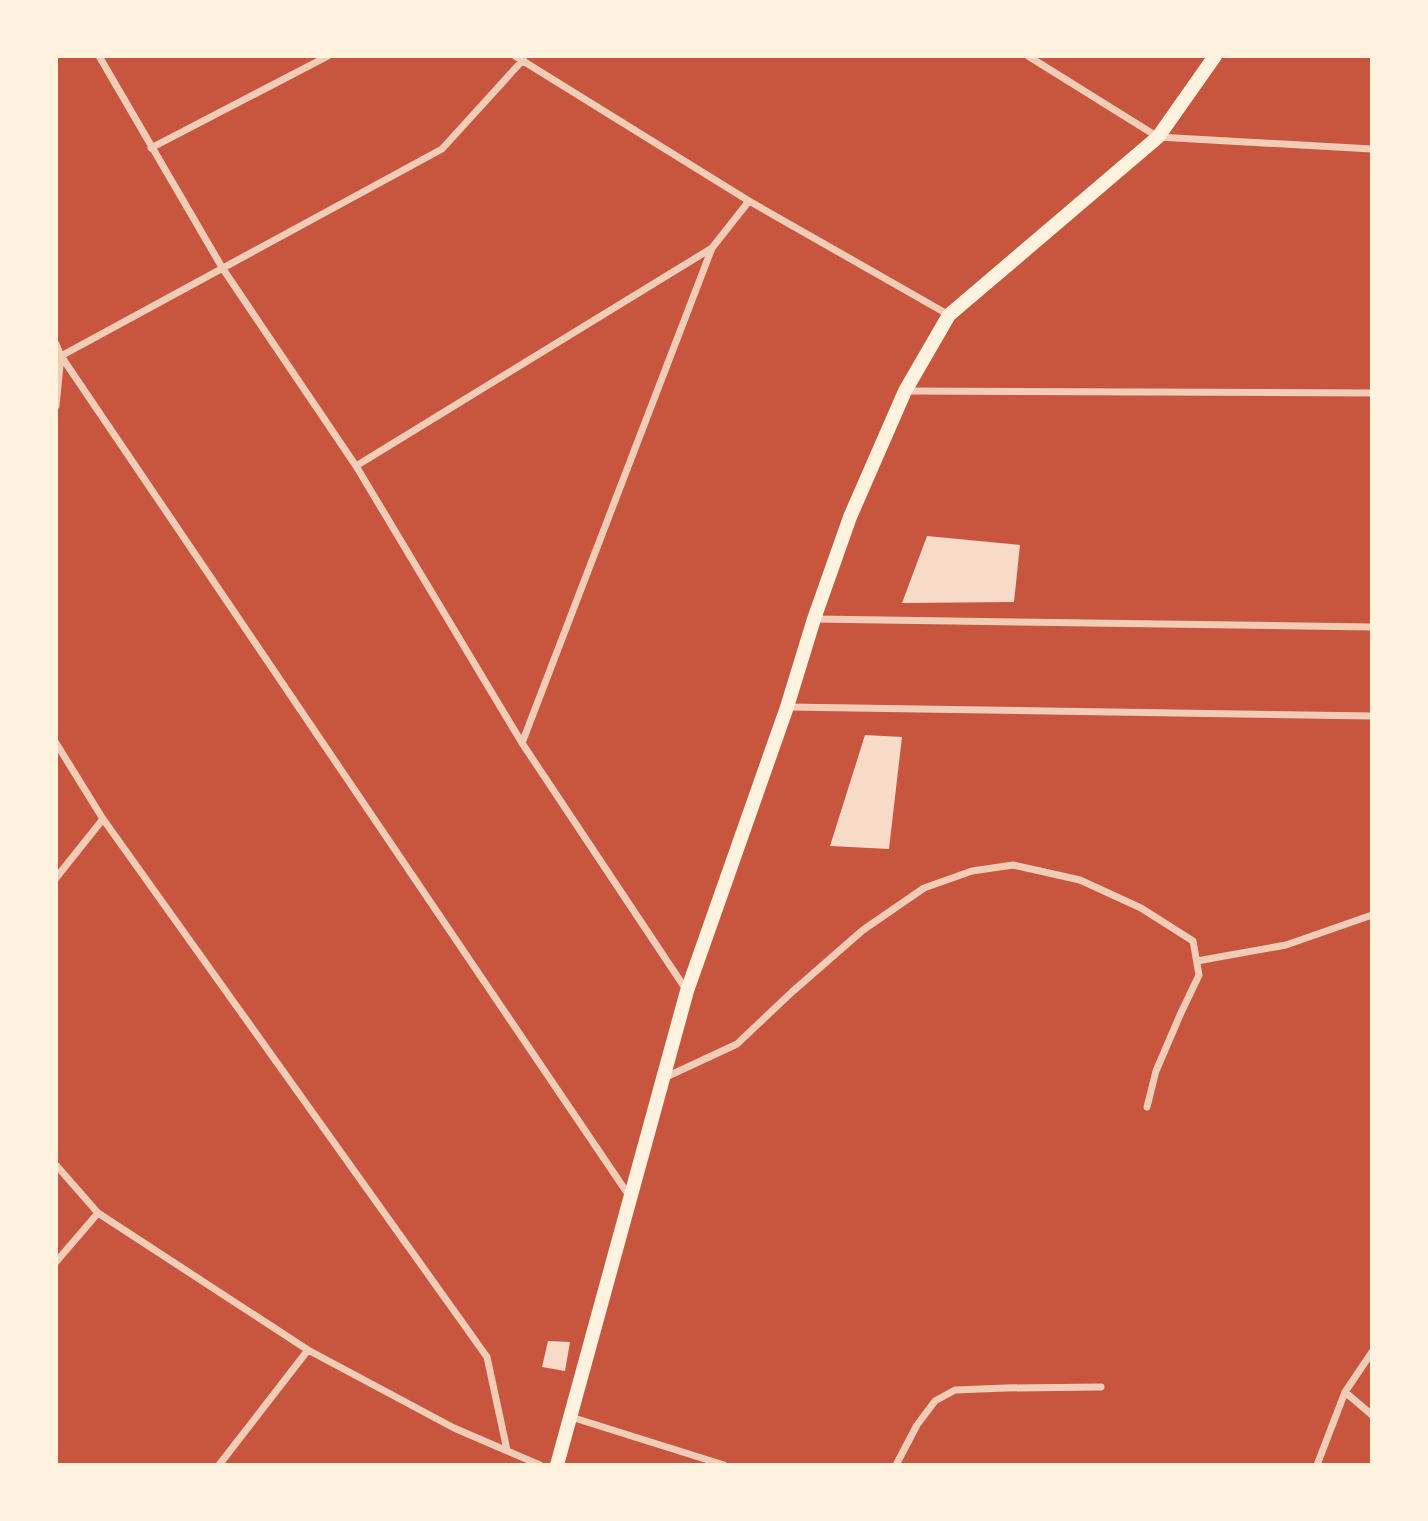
<svg xmlns="http://www.w3.org/2000/svg" width="1428" height="1521" viewBox="0 0 1428 1521" font-family="'Exo 2',sans-serif">
<style>
.building{fill:#f7dbc8}
.lines{fill:none;stroke-linecap:round;stroke-linejoin:round}
.minor{stroke:#f1ccb7;stroke-width:7}
.secondary{stroke:#fff3e0;stroke-width:14}
</style>
<rect width="100%" height="100%" fill="#c8553d"/>
<path class="building" d="M927,536L1020,545L1014,602L902,603Z
M865,735L902,737L889,849L830,846Z
M548,1341L570,1342L565,1371L542,1367Z"/>
<g class="lines">
<path class="minor" d="M99,56L223,269L356,466L522,743L687,991
M515,56L749,201L949,315
M1028,56L1158,137L1372,149
M151,148L328,56
M56,344L61,356L630,1197
M905,391L1372,393
M56,406L61,356L442,149L522,61L524,56
M356,466L712,248L749,201
M814,619L1372,627
M788,707L1372,716
M56,743L103,819L487,1357L507,1450
M522,743L712,248
M56,878L103,819
M1197,961L1286,945L1372,915
M664,1078L737,1044L792,992L863,930L924,888L972,871L1013,865L1080,880L1141,908L1193,941L1199,975L1180,1015L1156,1071L1147,1107
M56,1165L98,1213L308,1350L454,1428L540,1465
M56,1262L98,1213
M1345,1392L1372,1415
M571,1417L724,1465
M219,1465L308,1350
M896,1465L917,1425L935,1401L955,1390L1006,1388L1101,1387
M1317,1465L1345,1392L1372,1352"/>
<path class="secondary" d="M557,1465L687,991L787,707L814,619L850,517L905,391L949,315L1158,137L1215,56"/>
</g>
<rect width="1428" height="1521" fill="none" stroke="#fff3e0" stroke-width="116"/>
</svg>
